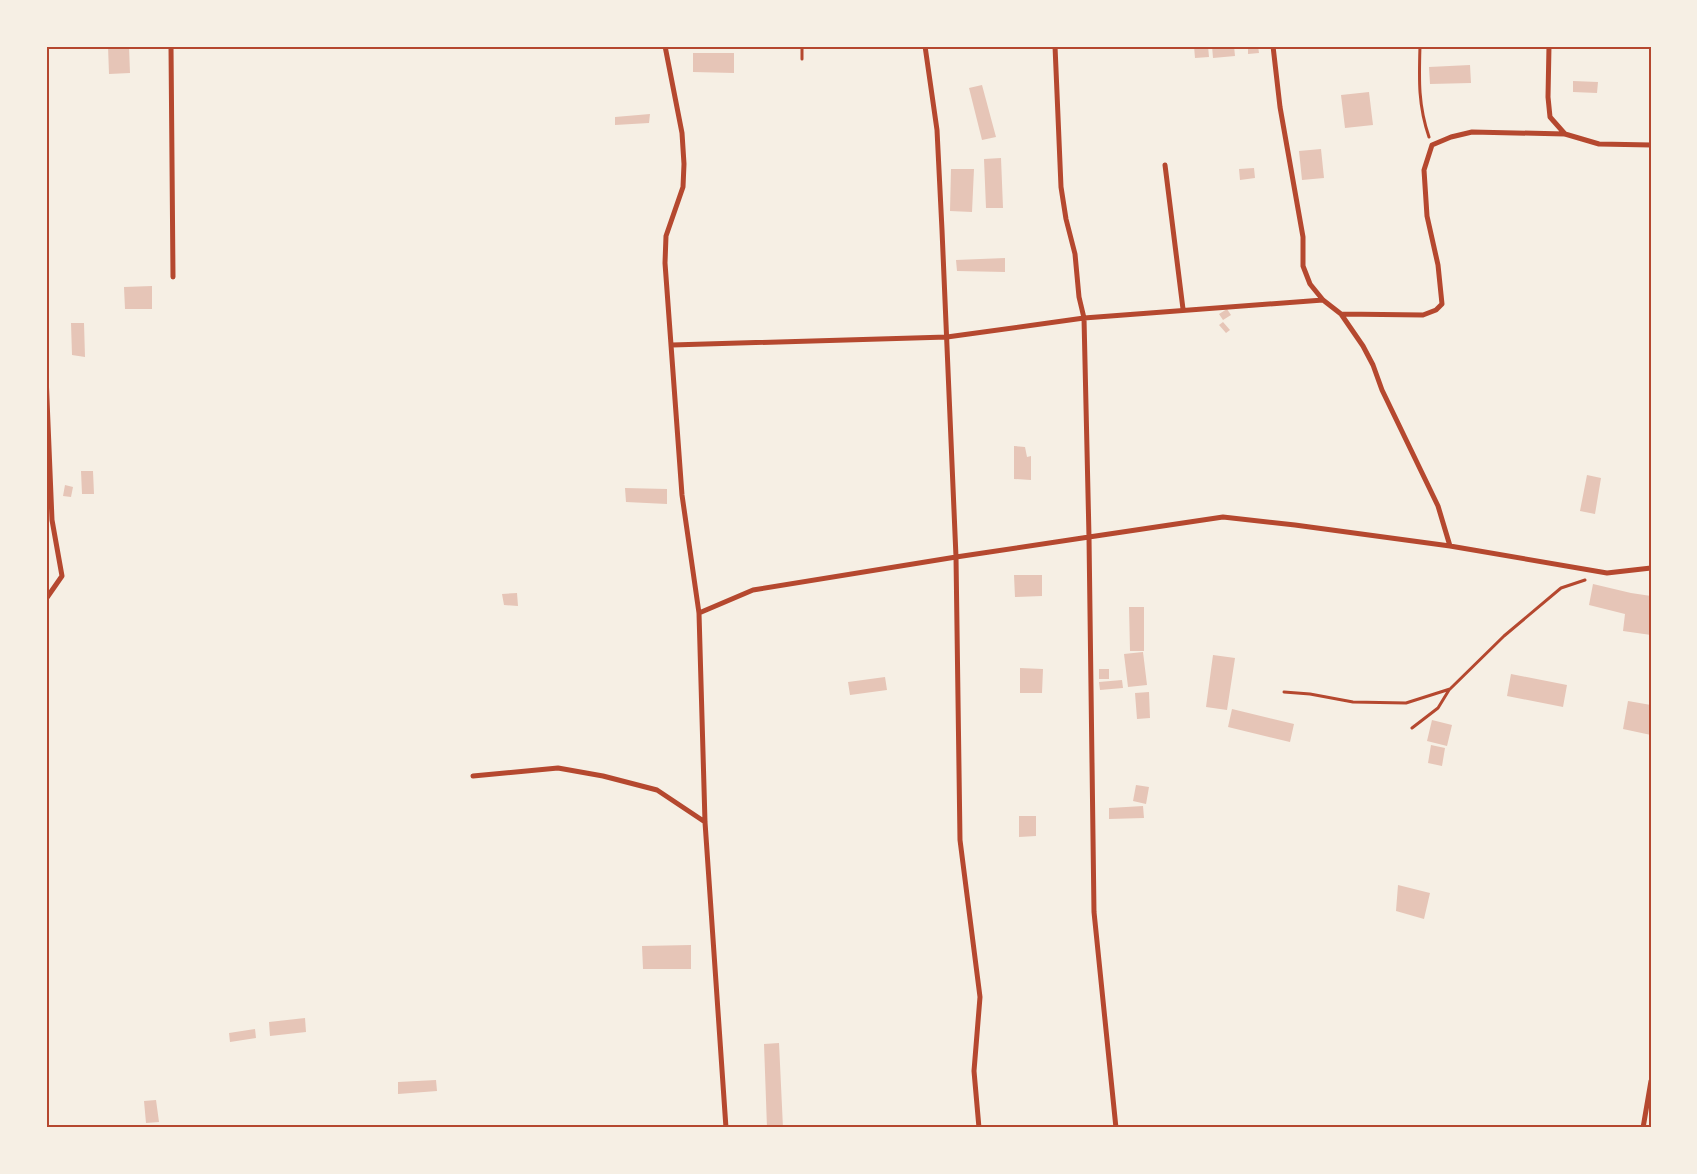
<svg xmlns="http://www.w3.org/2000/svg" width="1697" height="1174" viewBox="0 0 1697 1174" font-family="Montserrat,sans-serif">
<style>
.building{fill:#e6c5b7}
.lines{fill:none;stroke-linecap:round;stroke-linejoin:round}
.path{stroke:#b5482f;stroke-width:3}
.minor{stroke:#b5482f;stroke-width:5}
.neatline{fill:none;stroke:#b5482f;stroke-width:2}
</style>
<rect width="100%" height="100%" fill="#f6efe4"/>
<path class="building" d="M108,46H129L130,73L109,74Z
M1194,46H1208L1209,57L1195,58Z
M1212,46H1234L1235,56L1213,58Z
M1248,46H1258L1259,53L1248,54Z
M693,53H734V73L693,72Z
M1470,65L1471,83L1430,84L1429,67Z
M1573,81L1598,82L1597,93L1573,92Z
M982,85L996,137L982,140L969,88Z
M1369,92L1373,125L1345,128L1341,95Z
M650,114L649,123L615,125V117Z
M1321,149L1324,178L1302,180L1299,151Z
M1001,158L1003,208H986L984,159Z
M1254,168L1255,178L1240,180L1239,169Z
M951,169H974L972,212L950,211Z
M1005,258V272L957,271L956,260Z
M152,286V309H125L124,287Z
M1227,309L1231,315L1223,320L1219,314Z
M1223,322L1230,330L1226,333L1219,325Z
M71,323H84L85,357L72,355Z
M1014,446L1025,447L1027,457L1031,456V480L1014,479Z
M81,471H93L94,494H82Z
M1587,475L1601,478L1595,514L1580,511Z
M65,485L73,487L71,497L63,496Z
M625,488L667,489V504L626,502Z
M1014,575H1042V596L1015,597Z
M1593,584L1631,593L1651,596V635L1623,631L1625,614L1589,605Z
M517,593L518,606L504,605L502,594Z
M1129,607H1144V651H1130Z
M1143,652L1147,685L1128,687L1124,654Z
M1213,655L1235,658L1227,710L1206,707Z
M1020,668L1043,669L1042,693H1020Z
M1099,669H1109V679H1099Z
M1511,674L1567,685L1563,707L1507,696Z
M885,677L887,690L850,695L848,682Z
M1122,680L1123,688L1100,690L1099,682Z
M1149,692L1150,718L1137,719L1135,693Z
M1628,701L1651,705V735L1623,729Z
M1232,709L1294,724L1290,742L1228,727Z
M1432,720L1452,725L1447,746L1427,741Z
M1431,745L1445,748L1442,766L1428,763Z
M1136,785L1149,787L1146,804L1133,801Z
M1143,806L1144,818L1109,819V808Z
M1019,816H1036V836L1019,837Z
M1398,885L1430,893L1424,919L1396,911Z
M691,945V969H643L642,946Z
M305,1018L306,1032L270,1036L269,1022Z
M255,1029L256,1038L230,1042L229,1033Z
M779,1043L783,1128H767L764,1044Z
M436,1080L437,1091L398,1094V1082Z
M156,1100L159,1122L146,1123L144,1101Z"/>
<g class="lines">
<path class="path" d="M1420,46C1419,79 1418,105 1429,137
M802,59V46
M1284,692L1310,694L1353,702L1406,703L1450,689L1504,636L1561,588L1585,580
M1412,728L1438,708L1449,690"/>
<path class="minor" d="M171,46L173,277
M665,46L682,133L684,164L683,187L666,236L665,263L682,495L699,613L705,822L726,1128
M925,46L937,130L942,230L956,557L960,840L980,997L974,1071L979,1128
M1273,46L1280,107L1303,237V266L1310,284L1323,300L1341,314L1363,346L1373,365L1382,390L1438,506L1450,546
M1549,46L1548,97L1550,117L1565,134
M1165,165L1183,309
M1341,314L1423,315L1436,310L1442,304L1438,265L1427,216L1424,170L1432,145L1451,137L1472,132L1565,134L1599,144L1651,145
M672,345L947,337L1084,318L1079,297L1075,254L1066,219L1061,187L1055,46
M46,375L52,520L62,576L46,599
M699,613L753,590L956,557L1089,537L1084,318L1323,300
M473,776L558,768L603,776L657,790L705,822
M1116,1128L1094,912L1089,537L1223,517L1295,525L1450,546L1607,573L1651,568
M1643,1128L1651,1081"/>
</g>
<rect width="1697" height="1174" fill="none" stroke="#f6efe4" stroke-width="95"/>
<rect x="48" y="48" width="1602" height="1078" class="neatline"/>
</svg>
